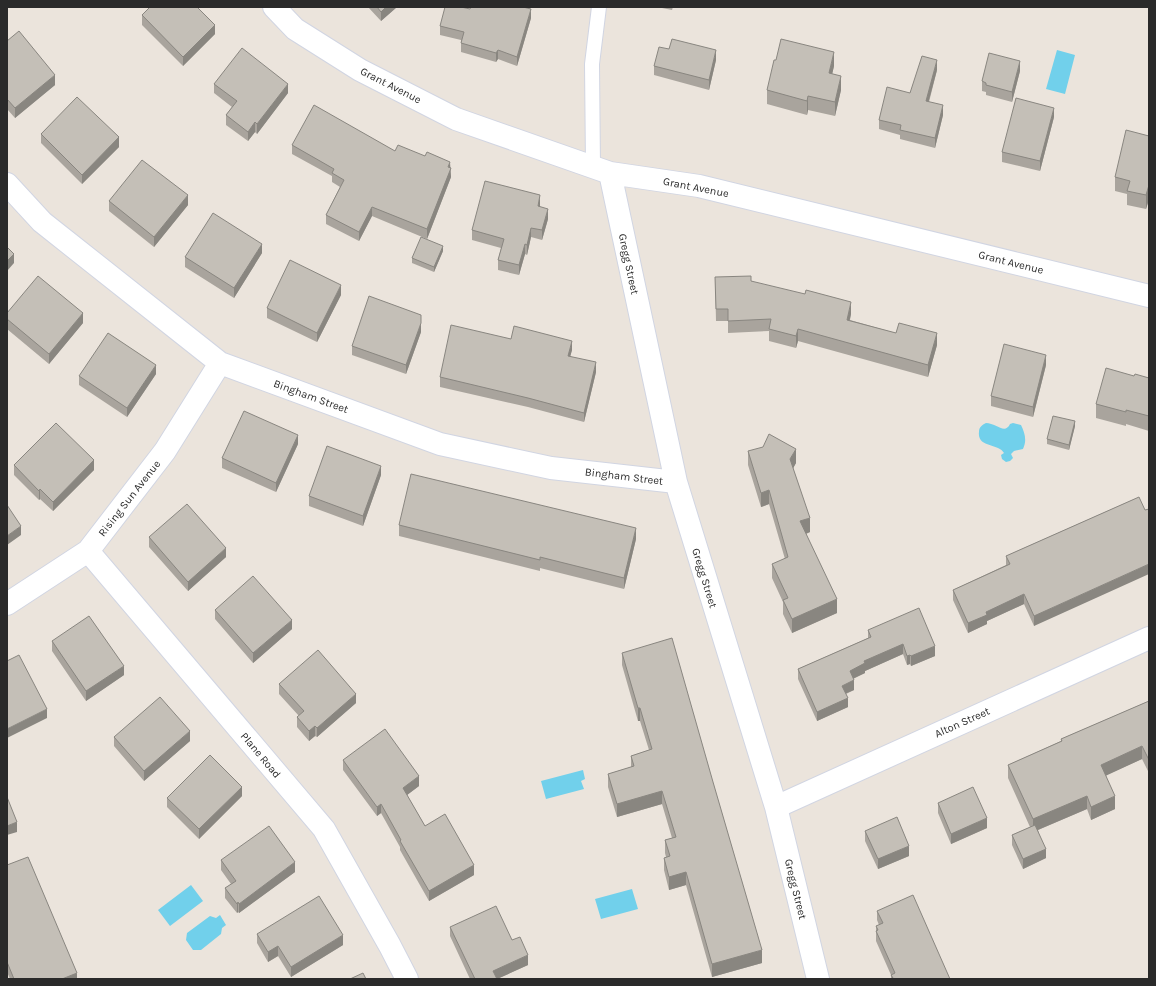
<svg xmlns="http://www.w3.org/2000/svg" width="1156" height="986" viewBox="0 0 1156 986" font-family="Karla,sans-serif">
<style>
.water{fill:#71d0eb}
.lines{fill:none;stroke-linecap:round;stroke-linejoin:round}
.service-casing{stroke:#d1d5e2;stroke-width:16}
.minor-casing{stroke:#d1d5e2;stroke-width:24}
.service{stroke:#fff;stroke-width:14}
.minor{stroke:#fff;stroke-width:22}
.wall{fill:#a9a49d}
.shaded-wall{fill:#898680}
.building{fill:#c4bfb7;stroke:#898680}
.labels{text-anchor:middle;stroke-width:3;stroke-linejoin:round;paint-order:stroke}
.street-label{font-size:11px;fill:#2a2a2a;stroke:#fff}
</style>
<rect width="100%" height="100%" fill="#ebe4dc"/>
<path class="water" d="M1057,50L1075,55L1065,94L1046,89Z
M986,423C996,423 1005,435 1010,424L1013,423L1021,425C1025,433 1027,441 1023,449L1014,451L1011,454L1013,458L1010,461L1006,462L1002,459L1001,455L1004,453C999,443 977,448 979,432C979,427 982,425 986,423Z
M583,770L585,779L581,781L584,789L546,799L541,781Z
M191,885L203,901L170,926L158,910Z
M632,889L638,909L601,919L595,899Z
M220,915L226,925L222,928L221,934L201,950H193L186,940L187,933L210,916L216,918Z"/>
<g class="lines">
<g class="service-casing">
<path id="service" d="M593,167L592,64L599,7"/>
</g>
<g class="minor-casing">
<path id="minor" d="M274,7L295,29L360,70L456,119L610,173L699,186L1149,296
M610,173L676,482L776,807L818,979
M7,184L42,222L220,363L440,444L551,468L676,482
M88,551L324,829L390,946L407,979
M7,604L88,551L165,451L220,363
M776,807L1149,638"/>
</g>
<use href="#service" class="service"/>
<use href="#minor" class="minor"/>
</g>
<path class="wall" d="M368,7H397L381,21Z
M657,7H673L672,10Z
M470,9L531,18L517,66L498,59L496,62L461,52V40L440,35V26Z
M142,15L215,34L183,66L142,25Z
M7,41L55,85L15,118L7,109Z
M716,60L709,90L654,75V66Z
M834,66L832,74L841,90L835,116L808,110L807,115L767,104V90Z
M937,70L929,102L943,115L935,148L900,139V135L879,129V120Z
M1020,71L1012,102L986,95V92L982,91V81Z
M214,84L288,93L257,134L255,132L248,141L226,125V115L232,107L214,93Z
M1054,117L1040,171L1002,162V152Z
M41,134L119,147L82,184L41,143Z
M1149,136V200L1146,209L1127,205V194L1115,191V177Z
M292,145L395,151L450,168L451,177L427,239L372,216L359,241L326,224V215L340,187L332,182V176L292,154Z
M109,201L188,205L154,247L109,211Z
M540,205V207L548,219L542,240L531,237L527,255L525,254L519,275L498,270V260L501,248L472,240V230Z
M443,251L434,272L412,263V258Z
M262,253L234,298L185,267V257Z
M715,277L751,281L851,314L850,320L937,345L928,377L798,341L796,348L769,341V331L728,333V321H716Z
M341,295L317,342L267,318V308Z
M7,313L83,323L49,364L7,329Z
M421,332L406,374L352,355V346Z
M511,339L572,350L570,356L596,372L584,422L528,407L440,387V377Z
M1046,365L1033,417L991,406V396Z
M156,374L127,417L79,385V376Z
M1134,376L1149,378V431L1126,424V426L1096,418V404Z
M1075,426L1069,450L1047,444V439Z
M298,444L276,492L222,468V458Z
M748,451L796,463L793,468L810,532L806,534L837,613L792,633L783,614V602L772,578V564L785,559L769,504L761,507L748,465Z
M14,465L94,470L53,511L40,499L39,500L14,475Z
M381,475L363,526L309,506V496Z
M1139,497L1034,626L1024,604L987,621V624L968,633L953,600V590L1006,565V556Z
M399,525L636,539L624,589L540,568V571L399,536Z
M149,537L226,557L188,591L149,547Z
M215,610L292,629L253,663L215,619Z
M868,630L935,656L911,666L910,664L907,665L903,654L865,671V673L853,679L854,690L846,694L848,707L817,721L798,679V669L868,638Z
M52,641L124,675L86,701L52,651Z
M622,653L762,963L712,977L686,885L669,890L664,870V858L666,857L665,853V840L672,838L662,804L617,817L608,787V774L631,767V756L649,750L640,721H638L622,665Z
M279,684L356,703L317,737L315,736L309,741L297,727V717L299,716L279,694Z
M1149,701V773L1142,759L1106,775L1115,809L1091,820L1087,809L1038,830L1046,858L1023,869L1012,845V835L1030,827L1008,778V765L1061,741V739Z
M114,737L190,741L144,781L114,746Z
M343,760L419,786L407,795L425,826L474,875L429,901L400,850V847L381,813L377,816L343,770Z
M242,796L199,839L167,807V798Z
M938,803L987,828L951,844L938,813Z
M865,831L909,856L878,869L865,841Z
M221,860L295,872L239,913L238,912L237,913L225,898V888L231,884L221,870Z
M7,865L77,979H10L7,972Z
M877,911L950,979H891V975L876,941V926L879,925L877,920Z
M450,927L528,965L497,979H470L450,936Z
M257,934L343,945L291,977L278,956L268,962L257,943Z"/>
<path class="shaded-wall" d="M386,7H397L381,21V12Z
M531,9V18L517,66V57Z
M215,25V34L183,66V57Z
M498,50V59L496,62V53Z
M716,50V60L709,90V80Z
M834,52V66L829,88V73Z
M937,60V70L926,111V101Z
M1020,61V71L1012,102V92Z
M55,75V85L15,118V108Z
M841,76V90L835,116V102Z
M288,84V93L257,134V124Z
M808,96V110L807,115V101Z
M943,105V115L935,148V138Z
M1054,108V117L1040,171V161Z
M255,122V132L248,141V132Z
M119,137V147L82,184V175Z
M450,162L451,177L427,239V229Z
M1149,185V199L1146,209V195Z
M188,195V205L154,247V237Z
M540,195V205L538,216V206Z
M372,207V216L359,241V232Z
M548,209V219L542,240V230Z
M531,228V237L527,255V245Z
M262,244V253L234,298V288Z
M525,244V254L519,275V265Z
M443,246V251L434,272V267Z
M14,254V263L7,271V261Z
M341,285V295L317,342V333Z
M851,302V314L847,331V320Z
M83,313V323L49,364V354Z
M421,323V332L406,374V365Z
M798,329V341L796,348V336Z
M937,333V345L928,377V365Z
M572,341V350L568,365V356Z
M1046,355V365L1033,417V407Z
M596,362V372L584,422V413Z
M156,365V374L127,417V408Z
M1075,421V426L1069,450V445Z
M298,435V444L276,492V483Z
M796,449V463L790,474V459Z
M94,460V470L53,511V502Z
M381,466V475L363,526V516Z
M40,489V499L39,500V491Z
M769,490V504L761,507V493Z
M810,518V532L800,536V521Z
M21,526V535L7,545V536Z
M636,528V539L624,589V578Z
M226,548V557L188,591V582Z
M1149,564V574L1034,626V616Z
M1024,594V604L987,621V624L968,633V623L986,612Z
M837,599V613L792,633V619Z
M292,620V629L253,663V653Z
M903,644V654L865,671V673L850,680V671L864,661Z
M935,646V656L911,666V656Z
M910,655V664L907,665V656Z
M124,666V675L86,701V691Z
M854,680V690L842,695V686Z
M356,694V703L317,737V728Z
M848,698V707L817,721V712Z
M638,708H640V721H638Z
M47,709V718L7,738V729Z
M315,726V736L309,741V731Z
M190,731V741L144,781V771Z
M1142,746V759L1101,778V765Z
M419,776V786L403,798V788Z
M242,787V796L199,839V829Z
M662,791V804L617,817V804Z
M1087,796V809L1033,832V819Z
M1115,796V809L1091,820V807Z
M381,804V813L377,816V807Z
M987,818V828L951,844V834Z
M17,822V832L7,835V826Z
M909,846V856L878,869V859Z
M1046,849V858L1023,869V859Z
M295,862V872L239,913V904Z
M474,865V875L429,901V891Z
M686,872V885L669,890V877Z
M238,902V912L237,913V904Z
M343,935V945L291,977V967Z
M278,946V956L268,962V952Z
M762,950V963L712,977V964Z
M528,955V965L497,979L493,971Z
M77,973V979H62Z"/>
<path class="building" d="M150,7H197L215,25L183,57L142,15Z
M377,7H386L381,12Z
M445,7H461L470,9L471,7H523L531,9L517,57L498,50L496,53L461,43L464,32L440,26Z
M19,31L55,75L15,108L7,99V41Z
M672,39L716,50L709,80L654,66L659,47L669,49Z
M781,39L834,52L829,73L841,76L835,102L808,96L807,101L767,90L774,60H776Z
M242,48L288,84L257,124L255,122L248,132L226,115L237,101L214,84Z
M989,53L1020,61L1012,92L986,85V83L982,81Z
M922,56L937,60L926,101L943,105L935,138L900,130L901,125L879,120L887,87L910,93Z
M77,97L119,137L82,175L41,134Z
M1016,98L1054,108L1040,161L1002,152Z
M314,105L395,151L398,145L425,156L427,152L450,162L448,167L451,168L427,229L372,207L359,232L326,215L344,180L332,173L334,169L292,145Z
M1126,130L1149,136V185L1146,195L1127,191L1130,181L1115,177Z
M142,160L188,195L154,237L109,201Z
M485,181L540,195L538,206L548,209L542,230L531,228L527,245L525,244L519,265L498,260L504,239L472,230Z
M213,213L262,244L234,288L185,257Z
M421,237L443,246L434,267L412,258Z
M7,247L14,254L7,261Z
M290,260L341,285L317,333L267,308Z
M38,276L83,313L49,354L7,319V313Z
M751,276V281L805,294L806,290L851,302L847,320L896,333L899,323L937,333L928,365L798,329L796,336L769,329L771,319L728,321V309H716L715,277Z
M369,296L421,315V323L406,365L352,346Z
M451,325L511,339L514,326L572,341L568,356L596,362L584,413L528,398L440,377Z
M108,333L156,365L127,408L79,376Z
M1004,344L1046,355L1033,407L991,396Z
M1106,368L1134,376L1135,374L1149,378V416L1126,410V412L1096,404Z
M244,411L298,435L276,483L222,458Z
M1053,416L1075,421L1069,445L1047,439Z
M56,423L94,460L53,502L40,489L39,491L14,465Z
M769,434L796,449L790,459L810,518L800,521L837,599L792,619L783,600L788,598L772,564L788,557L769,490L761,493L748,451L763,447Z
M327,446L381,466L363,516L309,496Z
M411,474L636,528L624,578L540,557V560L399,525Z
M1139,497L1145,510L1149,509V564L1034,616L1024,594L986,612L987,615L968,623L953,590L1010,564L1006,556Z
M187,504L226,548L188,582L149,537Z
M7,505L21,526L7,536Z
M253,576L292,620L253,653L215,610Z
M919,608L935,646L911,656L910,655L907,656L903,644L864,661L865,663L850,671L854,680L842,686L848,698L817,712L798,669L871,637L868,630Z
M89,616L124,666L86,691L52,641Z
M672,638L713,782L762,950L712,964L686,872L669,877L664,858L670,856L665,840L676,837L662,791L617,804L608,774L634,766L631,756L652,749L640,708H638L622,653Z
M318,650L356,694L317,728L315,726L309,731L297,717L304,711L279,684Z
M19,655L47,709L7,729V661Z
M160,697L190,731L144,771L114,737Z
M1149,701V760L1142,746L1101,765L1115,796L1091,807L1087,796L1033,819L1008,765L1062,741L1061,739Z
M385,729L419,776L403,788L425,826L445,814L474,865L429,891L400,841L401,840L381,804L377,807L343,760Z
M210,755L242,787L199,829L167,798Z
M973,787L987,818L951,834L938,803Z
M7,797L17,822L7,826Z
M897,817L909,846L878,859L865,831Z
M1035,825L1046,849L1023,859L1012,835Z
M269,826L295,862L239,904L238,902L237,904L225,888L236,881L221,860Z
M28,857L77,973L62,979H14L7,962V865Z
M913,895L950,979H891L893,978L891,975L895,973L876,931L878,930L876,926L883,923L877,911Z
M319,896L343,935L291,967L278,946L268,952L257,934Z
M496,906L512,940L520,937L528,955L493,971L497,979H475L450,927Z
M363,973L366,979H350Z"/>
<g class="labels">
<g class="street-label">
<text transform="translate(391 85) rotate(27)" y="4">Grant Avenue</text>
<text transform="translate(696 187) rotate(11)" y="4">Grant Avenue</text>
<text transform="translate(1011 262) rotate(14)" y="4">Grant Avenue</text>
<text transform="translate(629 264) rotate(78)" y="4">Gregg Street</text>
<text transform="translate(311 396) rotate(20)" y="4">Bingham Street</text>
<text transform="translate(624 476) rotate(7)" y="4">Bingham Street</text>
<text transform="translate(129 498) rotate(-52)" y="4">Rising Sun Avenue</text>
<text transform="translate(705 578) rotate(73)" y="4">Gregg Street</text>
<text transform="translate(962 722) rotate(-24)" y="4">Alton Street</text>
<text transform="translate(261 755) rotate(50)" y="4">Plane Road</text>
<text transform="translate(796 889) rotate(76)" y="4">Gregg Street</text>
</g>
</g>
<rect width="1156" height="986" fill="none" stroke="#2a2a2a" stroke-width="16"/>
</svg>
